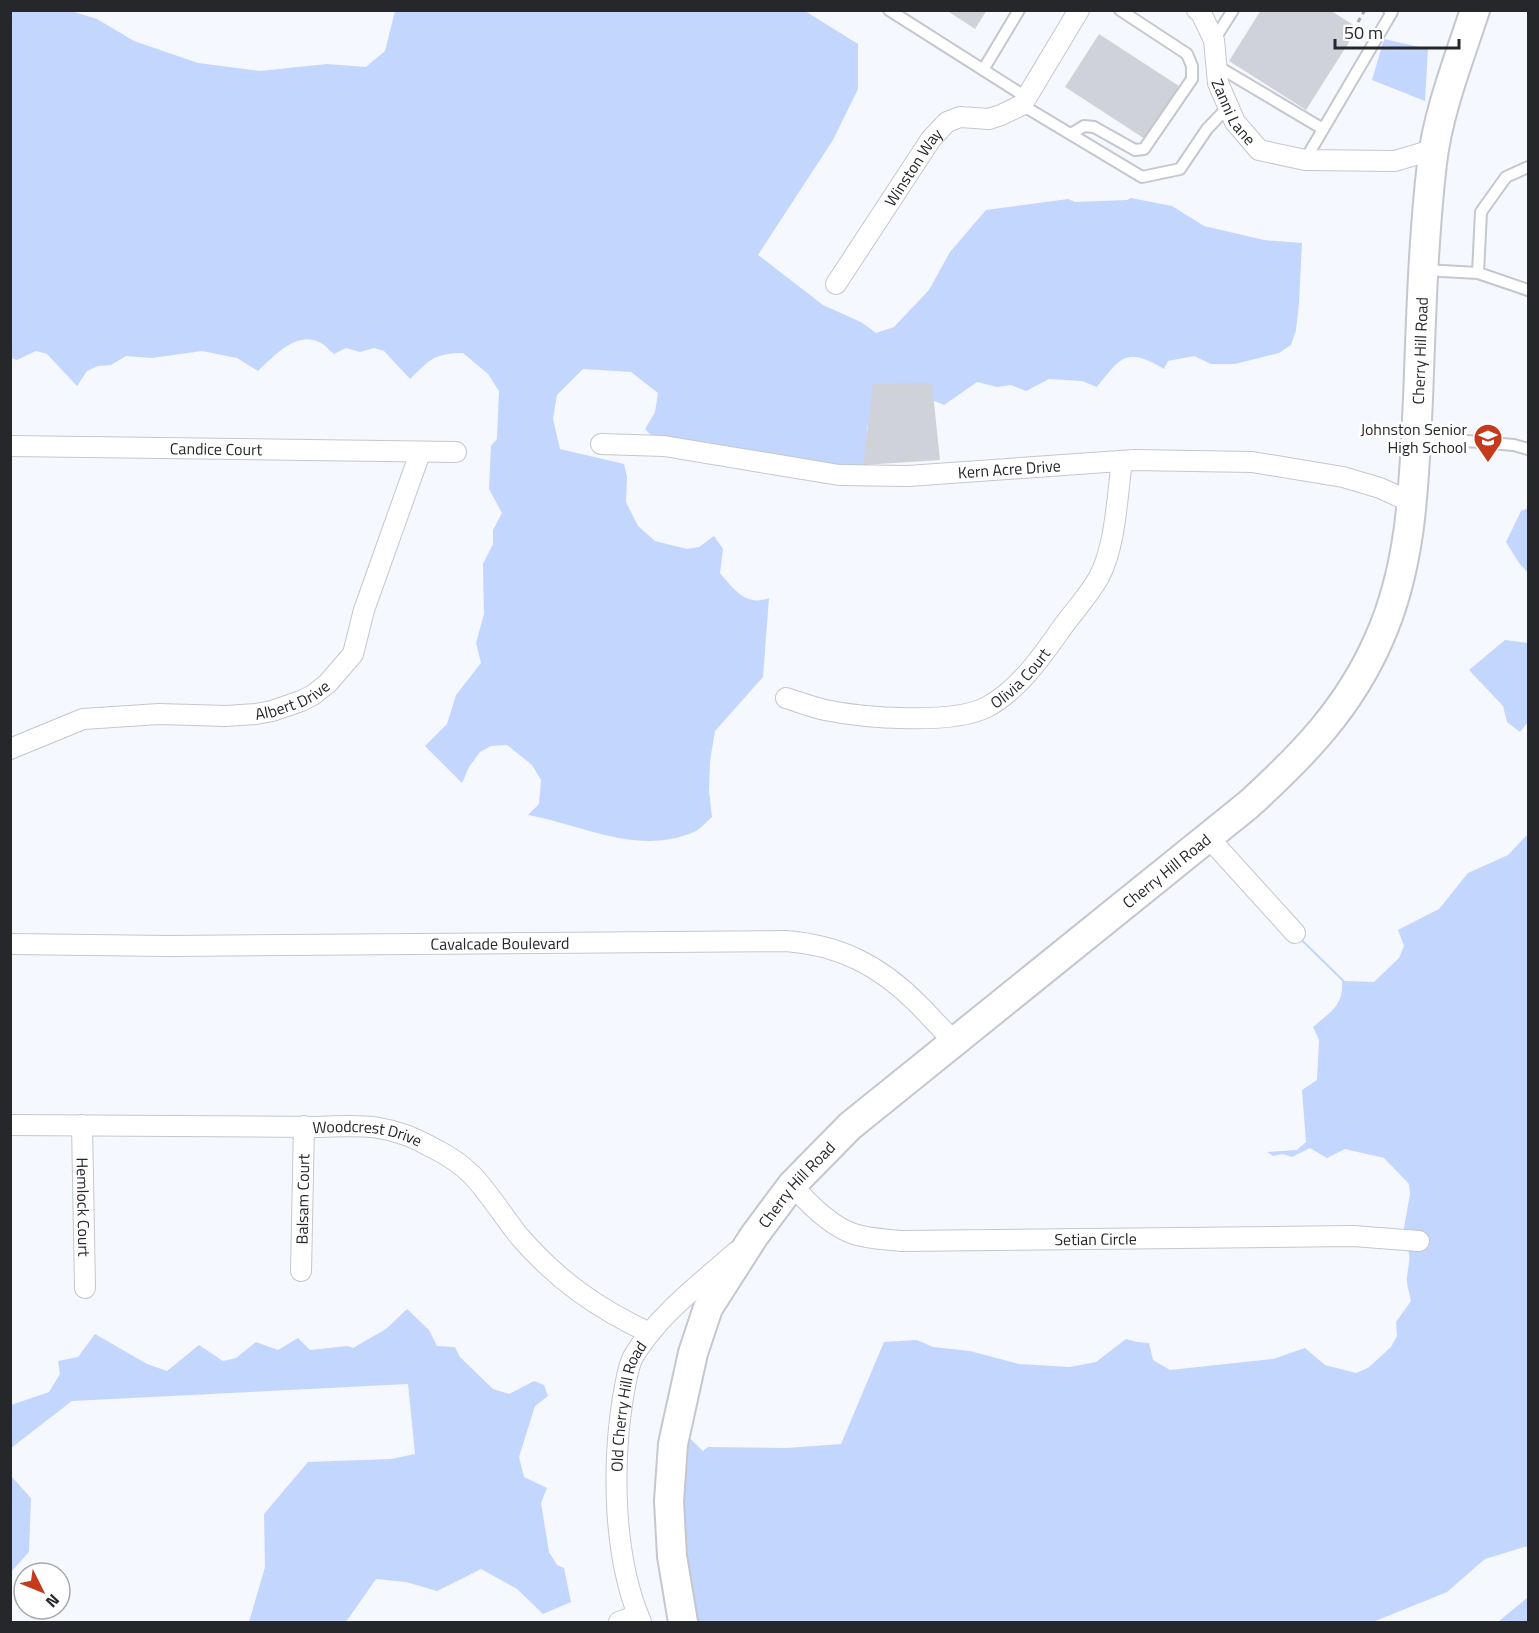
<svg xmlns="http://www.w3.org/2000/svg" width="1539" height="1633" viewBox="0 0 1539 1633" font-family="'Titillium Web',sans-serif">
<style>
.green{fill:#c3d6fe}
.building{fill:#cfd2d9}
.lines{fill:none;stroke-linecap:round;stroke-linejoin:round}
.lane-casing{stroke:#c4c7cd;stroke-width:14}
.street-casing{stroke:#c4c7cd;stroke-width:22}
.secondary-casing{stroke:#c4c7cd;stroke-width:32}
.path{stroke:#a8aab0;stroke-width:3;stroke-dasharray:4.5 4.5;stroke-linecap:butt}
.lane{stroke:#fff;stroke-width:10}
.street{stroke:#fff;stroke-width:20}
.secondary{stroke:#fff;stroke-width:28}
.labels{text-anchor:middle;stroke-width:6;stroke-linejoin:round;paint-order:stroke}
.street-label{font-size:16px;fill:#26272a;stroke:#fff}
.poi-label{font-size:16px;fill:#26272a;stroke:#fff;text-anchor:end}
</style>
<rect width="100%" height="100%" fill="#f5f8ff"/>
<path class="green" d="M11,11H71L97,19L134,41L198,63L260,71L327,64L366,67L385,51L395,11H805L858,44V89L833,140L758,255L823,305L861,322L876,333L894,327L929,290L950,252L986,210L1068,199L1075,202L1127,200L1131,198L1172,206L1204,226L1264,240L1302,243L1299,303L1296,330L1291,345L1279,353L1235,364H1211L1194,356L1168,361L1164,369C1126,346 1121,357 1097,387L1082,381L1049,379L1026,391L1011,385L997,387L977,382L944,405L925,397L879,413L867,427L866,476L658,442L645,429L655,412L658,393L631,372L583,369L557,395L553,419L560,449L624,464L627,477L626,502L638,526L655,541L687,549L699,547L714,536L723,549L720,573C734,589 746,607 769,598L763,677L715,731L710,761L709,791L712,817C706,822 701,829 694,832C638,856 583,825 528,815L539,804L541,780L532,765L507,745L491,746L480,752L469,767L462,783L425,746L447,724L456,695L481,663L476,643L484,614L483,564L493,544V530L502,513L489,489L491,446L497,439L499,391L488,374L463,353C432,354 431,359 410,379L384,351L374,348L360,352L346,348L334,354C329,350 324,344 319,342C296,331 273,357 258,371L237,358L202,351L152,358L126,356L111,365L98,366L87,371L77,386L47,354L36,351L17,360L11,358Z
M1384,39L1428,49L1425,101L1372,80Z
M1528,508V573L1519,563L1506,542L1521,511Z
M1505,640L1528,643V722L1520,732L1507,722L1503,706L1469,670Z
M1528,834V1546L1485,1559L1447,1592L1373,1622H682L678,1427L703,1451L708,1447L787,1448L841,1444L884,1342L917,1340L933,1347L970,1351L1019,1364L1070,1367L1096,1362L1126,1339L1137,1342L1149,1343L1153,1360L1170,1370L1273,1359L1305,1348L1325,1365L1356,1373L1368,1368L1391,1347L1397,1336L1396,1322L1411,1301C1410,1294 1406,1284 1407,1277C1409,1259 1413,1255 1402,1239L1410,1194L1409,1184L1384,1158L1345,1149L1327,1158L1310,1148L1292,1157L1283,1154L1273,1156L1267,1152L1297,1150L1306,1142L1302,1090L1317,1080L1319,1040L1313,1027C1330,1012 1344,1006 1342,981L1296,936V933L1345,981L1374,982L1399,958L1404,946L1398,930L1439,909L1468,873L1508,855Z
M407,1309L429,1330L437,1346L455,1347L460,1357L493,1389L509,1394L534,1381L544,1385L548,1396L535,1406L519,1457L524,1477L547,1488L541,1503L549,1552L557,1565L564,1568L571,1602L543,1614L517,1589L481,1569L437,1591L406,1582L376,1579L346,1622H249L265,1567L264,1514L308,1462L391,1459L415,1454L408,1384L72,1401L11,1448V1405L49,1392L60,1374L58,1361L78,1357L95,1334L147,1364L167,1371L199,1345L223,1361L236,1358L256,1342L278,1350L298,1338L310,1350L348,1346L353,1348L386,1329Z
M11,1476L31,1498L29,1552L11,1572Z
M1528,1597V1622H1498Z"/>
<path class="building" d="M946,10H987L975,29Z
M1261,10H1330L1358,28L1306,110L1229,61Z
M1099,34L1179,86L1145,139L1065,87Z
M932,383L940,460L863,465L873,384Z"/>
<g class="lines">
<g class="lane-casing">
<path id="lane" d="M889,10L1026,97
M1214,40L1233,10
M1217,66L1323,129
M983,70L1019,10
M1022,105L1142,177L1180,169L1207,129L1228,107
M1071,134L1084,126L1094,127L1135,150L1144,149L1192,79V66L1187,54L1120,10
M1305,160L1392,12L1389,10
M1528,167L1506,177L1481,212L1478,273L1528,290
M1424,270L1478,273
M1419,437L1514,445L1528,449"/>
</g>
<g class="street-casing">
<g id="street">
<path id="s1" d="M1197,10L1201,13L1214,40L1218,83L1235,122L1259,150L1305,160L1395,161L1435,149"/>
<path id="s2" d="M836,284L931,139L947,122L960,117L989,119L1001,115L1022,105L1079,10"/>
<path id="s3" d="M601,444L664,446L839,475L908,476L1134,460L1252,462L1343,477L1380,488L1413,503"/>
<path id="s4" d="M10,446L456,452"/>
<path id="s5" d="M786,698C799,702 812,707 825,710C864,718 952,725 987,707C1017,691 1040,659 1059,632C1072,613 1088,597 1099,577C1116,545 1117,496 1122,461"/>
<path id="s6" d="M10,749L83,719L159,714L226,716L256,714L272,711L301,701L313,695L328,683L353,654L364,610L420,453"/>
<path d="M1208,837L1295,933"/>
<path id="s7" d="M10,944L168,946L786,941C839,945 879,965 917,1003C930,1016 942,1030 956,1043"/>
<path id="s8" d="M10,1125L317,1127C365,1125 392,1124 435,1149C449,1156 461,1164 472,1175C490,1194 503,1216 519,1236C557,1280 598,1309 650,1333"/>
<path id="s9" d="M82,1125L85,1288"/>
<path id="s10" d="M792,1185C807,1202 832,1227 854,1234C869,1239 885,1239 901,1241L1353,1236L1419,1241"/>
<path id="s11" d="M301,1271L304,1126"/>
<path d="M619,1622L638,1615"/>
<path id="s12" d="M641,1622C613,1557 612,1466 623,1397C626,1383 627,1369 633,1357C658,1315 700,1284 736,1252"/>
</g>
</g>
<g class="secondary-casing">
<g id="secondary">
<path id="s13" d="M683,1622L672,1556L669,1501L673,1444L693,1353L708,1308L754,1236L792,1185L850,1126L1248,805C1303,755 1349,708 1379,639C1413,563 1414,480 1418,399C1421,320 1423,241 1432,163C1438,112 1459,59 1475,10"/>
</g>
</g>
<path class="path" d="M1358,22L1365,10"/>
<use href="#lane" class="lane"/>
<use href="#street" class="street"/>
<use href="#secondary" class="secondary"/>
</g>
<defs>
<g id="school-pin" transform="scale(1.5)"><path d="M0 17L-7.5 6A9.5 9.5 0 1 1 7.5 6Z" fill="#c43a1a" stroke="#fff"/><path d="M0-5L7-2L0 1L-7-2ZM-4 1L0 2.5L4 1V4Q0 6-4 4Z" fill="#fff"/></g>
</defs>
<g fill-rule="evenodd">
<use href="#school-pin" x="1488" y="438"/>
</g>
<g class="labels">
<g class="street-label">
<text dy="6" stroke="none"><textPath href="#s1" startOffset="111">Zanni Lane</textPath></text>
<text dy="6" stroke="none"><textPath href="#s2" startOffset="140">Winston Way</textPath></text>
<text dy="6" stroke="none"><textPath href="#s13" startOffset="1569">Cherry Hill Road</textPath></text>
<text dy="6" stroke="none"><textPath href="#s4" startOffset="206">Candice Court</textPath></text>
<text dy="6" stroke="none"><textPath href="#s3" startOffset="411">Kern Acre Drive</textPath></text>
<text dy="6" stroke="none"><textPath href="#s5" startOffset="249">Olivia Court</textPath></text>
<text dy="6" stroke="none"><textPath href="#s6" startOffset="291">Albert Drive</textPath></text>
<text dy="6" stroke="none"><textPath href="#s13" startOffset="958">Cherry Hill Road</textPath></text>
<text dy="6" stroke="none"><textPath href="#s7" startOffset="490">Cavalcade Boulevard</textPath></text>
<text dy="6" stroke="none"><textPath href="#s8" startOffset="358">Woodcrest Drive</textPath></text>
<text dy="6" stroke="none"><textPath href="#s13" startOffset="472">Cherry Hill Road</textPath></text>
<text dy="6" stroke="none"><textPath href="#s11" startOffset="72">Balsam Court</textPath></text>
<text dy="6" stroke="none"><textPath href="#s9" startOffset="82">Hemlock Court</textPath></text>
<text dy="6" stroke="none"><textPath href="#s10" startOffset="322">Setian Circle</textPath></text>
<text dy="6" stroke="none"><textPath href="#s12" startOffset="220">Old Cherry Hill Road</textPath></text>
</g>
<g class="poi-label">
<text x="1467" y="435">Johnston Senior<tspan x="1467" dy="18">High School</tspan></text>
</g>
</g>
<rect width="1539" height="1633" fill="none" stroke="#26272a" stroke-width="24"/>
<g transform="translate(42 1591) rotate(133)"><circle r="28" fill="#ffffff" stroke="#a8a9aa" stroke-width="1.5"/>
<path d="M0-4.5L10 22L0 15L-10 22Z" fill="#c43a1a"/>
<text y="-9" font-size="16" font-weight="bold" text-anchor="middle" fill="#26272a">N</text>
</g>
<path d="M1335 39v9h124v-9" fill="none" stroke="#26272a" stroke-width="3"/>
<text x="1344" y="39" font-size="18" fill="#26272a" stroke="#ffffff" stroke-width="4.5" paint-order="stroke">50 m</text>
</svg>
